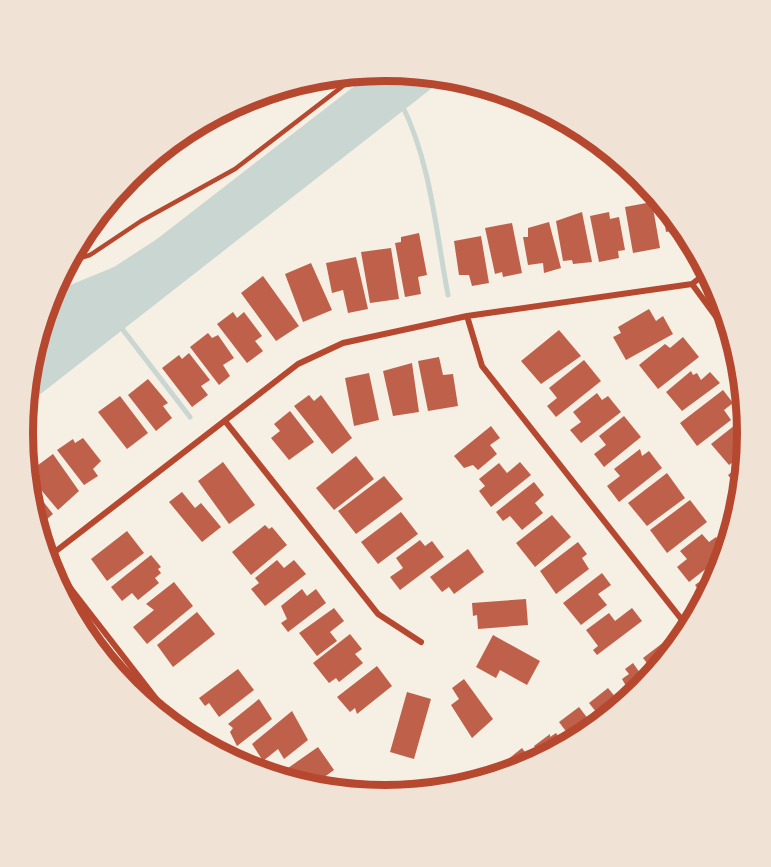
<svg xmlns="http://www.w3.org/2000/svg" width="771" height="867" viewBox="0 0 771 867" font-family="'DejaVu Sans',sans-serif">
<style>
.water{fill:#c9d6d2}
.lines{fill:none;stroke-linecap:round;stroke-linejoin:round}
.stream{stroke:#c9d6d2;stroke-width:5}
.building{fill:#bf614a}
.service{stroke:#b5482f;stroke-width:4.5}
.minor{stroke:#b5482f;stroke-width:6}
.rim{fill:none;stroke:#b5482f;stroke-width:8}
</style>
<rect width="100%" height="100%" fill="#f6efe4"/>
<path class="water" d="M386,71L441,81L29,403L51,293L114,267L157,239L370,74Z"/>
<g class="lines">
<path class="stream" d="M402,105C431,163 436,232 448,295
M120,326L190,417"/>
</g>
<path class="building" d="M652,202L660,248L633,253L625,207Z
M662,206L677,229V230L666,232Z
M582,212L592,262L573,264L572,260L563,261L556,221Z
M609,212L610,219L619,217L625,250L618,251L619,258L599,262L590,216Z
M549,222L561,268L544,273L543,263L528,265L523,237H528V228Z
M512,223L522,273L503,277L502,272L495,274L485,228Z
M679,232L688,245L681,246Z
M419,233L427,275L418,277L421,294L405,297L395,243L401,242V237Z
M481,236L489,283L472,286L469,275H459L454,241Z
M391,248L399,299L370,303L361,252Z
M356,257L368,309L348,313L343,290L332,293L326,263Z
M311,263L332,310L303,322L285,274Z
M263,276L299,326L276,341L241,293Z
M649,309L656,321L663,316L673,334L626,360L613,337L621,333L618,327Z
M233,312L237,318L244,312L262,336L255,341L263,351L247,363L217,324Z
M559,330L581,356L541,384L521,361Z
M208,333L212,338L218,335L234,358L223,365L230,376L219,385L190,347Z
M683,337L699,357L658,389L639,365L665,344L670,348Z
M189,353L210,380L201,386L208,395L192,407L162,368L179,355L182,359Z
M439,357L443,375L453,374L458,406L428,411L418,361Z
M584,360L601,381L556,417L547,406L557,398L549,388Z
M412,363L419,412L393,416L383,371Z
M691,371L693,375L697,373L701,380L710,372L720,383L682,411L666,392Z
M369,373L379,420L354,426L345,378Z
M148,379L168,403L163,406L172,418L156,431L128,395Z
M723,390L733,403L724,410L731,420L697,446L680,423Z
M597,393L602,400L608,396L621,412L581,443L570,430L581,422L573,412Z
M309,395L314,401L321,395L352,438L332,454L294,406Z
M120,396L148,433L127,449L98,412Z
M290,411L314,442L289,460L271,438L280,431L274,424Z
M624,416L641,437L604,467L594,454L606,445L599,436Z
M735,425L741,432L747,427L748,434L745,453L729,465L711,444Z
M491,426L500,438L490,445L497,454L478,470L473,465L464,468L454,456Z
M83,438L101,461L93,469L98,476L84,485L57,450L73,439L75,443Z
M640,449L642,456L649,451L662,468L619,502L607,486L620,476L614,469Z
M53,454L79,491L58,510L31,478L30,471Z
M356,456L374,479L334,510L316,488Z
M223,462L255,505L229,524L198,481Z
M520,462L531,475L491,507L479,491L485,486L479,479L499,463L507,473Z
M743,463L738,488L728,475Z
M667,473L685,498L647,526L628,503Z
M384,476L403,499L356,534L338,511Z
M534,482L544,495L535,503L543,513L522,530L510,516L503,521L496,512Z
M34,490L53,514L41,524Z
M182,492L195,508L201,503L221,527L202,542L169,502Z
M690,500L707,522L667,553L650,530Z
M401,512L418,534L378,564L361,542Z
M552,515L571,537L535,567L516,543Z
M265,525L269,529L272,527L287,545L251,575L232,552Z
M127,531L144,553L107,581L91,559Z
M702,534L709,542L716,537L726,549L725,554L689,582L677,567L687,559L680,551Z
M420,540L425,546L432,541L444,557L400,590L390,577L403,568L396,558Z
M578,542L587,554L582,558L589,569L556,594L540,571Z
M468,549L484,572L454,594L449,587L442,592L430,577Z
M151,555L161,567L158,569L161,573L155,578L159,583L138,600L132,593L122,601L111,587Z
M277,560L284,568L294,560L306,574L265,606L251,589L259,583L255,578Z
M722,565L721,573L704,597L695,585Z
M602,573L611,585L598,594L607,605L581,625L563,603Z
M174,582L193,606L147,644L133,627L154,610L146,604Z
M302,589L307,596L316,589L326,603L288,632L281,623L287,619L281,606Z
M526,599L528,625L478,629L477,615L473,616L472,603Z
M334,608L344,621L330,632L337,641L317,656L299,633Z
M632,608L642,621L597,655L593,650L598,646L586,630L609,613L615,621Z
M197,612L215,634L173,667L157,645Z
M350,634L362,649L355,654L363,663L339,682L336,678L329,683L313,663Z
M493,635L540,661L527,685L500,670L496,678L476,667Z
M664,642L670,649L654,672L643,658Z
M633,663L647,683L642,690L629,699L621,689L626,686L622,679L629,674L625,669Z
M377,666L392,686L357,714L355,708L350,712L337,697Z
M238,669L254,690L219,717L209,703L205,706L199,698Z
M464,679L493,719L472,738L451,705L459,699L452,688Z
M608,688L621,704L601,718L589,703Z
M407,692L431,699L414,759L390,752Z
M259,699L272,719L237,746L230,732L233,728L228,724Z
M579,707L592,724L571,738L559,722Z
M292,711L308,740L284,759L278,749L263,761L252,744Z
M556,733L563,743L543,757L534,746L550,734V737Z
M318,747L334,770L316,783L278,775Z
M522,748L533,763L524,769L507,772L501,765Z"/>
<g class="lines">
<path class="service" d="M73,260L90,255L141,221L235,169L356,76"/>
<path class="minor" d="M692,284L728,333
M467,316L482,366L686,625
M225,421L378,614L421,642
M47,558L298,364L343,343L467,316L692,284L706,273
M47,558L171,718"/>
</g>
<path d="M0 0H771V867H0ZM33 433a352 352 0 1 1 704 0a352 352 0 1 1-704 0Z" fill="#f1e2d6" fill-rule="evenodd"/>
<path class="rim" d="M33 433a352 352 0 1 1 704 0a352 352 0 1 1-704 0Z"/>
</svg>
